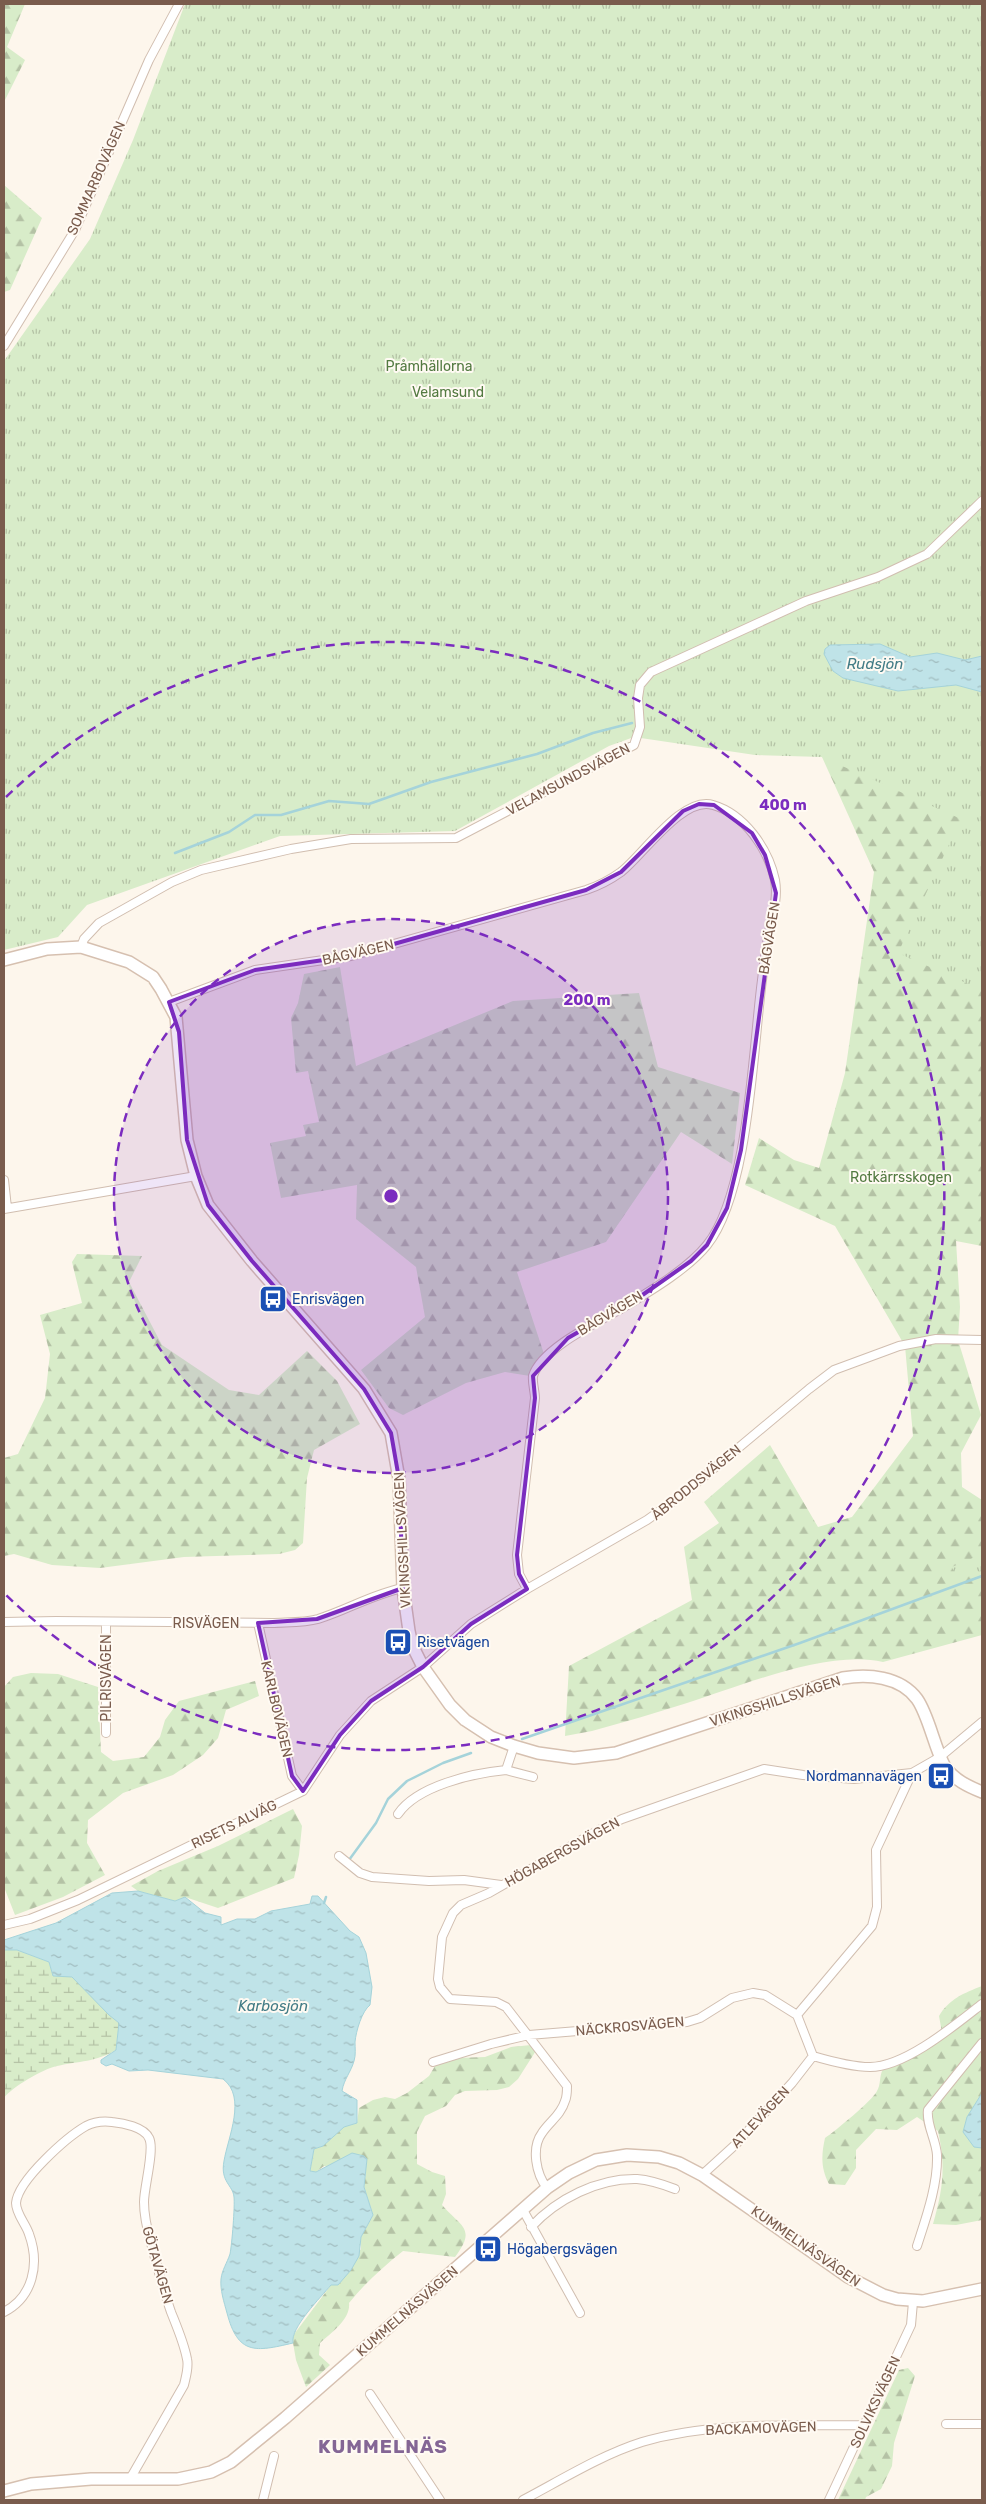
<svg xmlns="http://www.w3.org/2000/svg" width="986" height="2504" viewBox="0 0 986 2504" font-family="Rubik,sans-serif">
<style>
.forest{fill:url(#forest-firs)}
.wetland{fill:url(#wetland-marsh)}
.park{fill:url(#park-tufts)}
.water{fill:url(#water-ripples);stroke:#a5d3da}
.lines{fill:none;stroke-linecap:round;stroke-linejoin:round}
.stream{stroke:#a5d3da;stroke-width:2.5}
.street-casing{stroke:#d1beb0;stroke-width:10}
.secondary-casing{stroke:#d6c0b0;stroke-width:14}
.street{stroke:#fff;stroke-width:8}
.secondary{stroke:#fff;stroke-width:11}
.marked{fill:#7b2cbf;fill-opacity:0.2;stroke:#7b2cbf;stroke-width:4;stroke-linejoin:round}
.ring{fill:none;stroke:#7b2cbf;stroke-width:2.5;stroke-dasharray:9 6}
.labels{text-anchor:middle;stroke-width:4;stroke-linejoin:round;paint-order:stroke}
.street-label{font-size:14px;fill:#7a5c4d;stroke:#fffaf3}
.park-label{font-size:14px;fill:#537a41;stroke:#fffaf3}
.transit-label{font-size:14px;fill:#164399;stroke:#fffaf3;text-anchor:start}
.water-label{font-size:15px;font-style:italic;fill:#437c86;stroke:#fffaf3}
.district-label{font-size:19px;font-weight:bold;letter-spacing:1px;fill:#846695;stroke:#fffaf3}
.centre{fill:#7b2cbf;stroke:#fffaf3;stroke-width:2.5}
.ring-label{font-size:15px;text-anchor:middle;font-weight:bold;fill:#7b2cbf;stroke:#fffaf3;stroke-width:4;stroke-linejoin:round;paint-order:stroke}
</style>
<defs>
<pattern id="forest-firs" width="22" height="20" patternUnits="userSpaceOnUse" patternTransform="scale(1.25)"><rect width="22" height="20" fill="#d8ecc9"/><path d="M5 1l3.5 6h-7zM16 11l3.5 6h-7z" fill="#b4c2a5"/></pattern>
<pattern id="wetland-marsh" width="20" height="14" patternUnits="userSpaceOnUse" patternTransform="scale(1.25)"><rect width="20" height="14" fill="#d8ecc9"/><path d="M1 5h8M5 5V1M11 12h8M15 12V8" fill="none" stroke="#b4c2a5"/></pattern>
<pattern id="park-tufts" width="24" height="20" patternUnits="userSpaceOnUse" patternTransform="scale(1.25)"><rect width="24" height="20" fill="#d8ecc9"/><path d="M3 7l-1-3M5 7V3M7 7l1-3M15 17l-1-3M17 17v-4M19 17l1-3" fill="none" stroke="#b4c2a5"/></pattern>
<pattern id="water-ripples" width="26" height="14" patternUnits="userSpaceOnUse" patternTransform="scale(1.25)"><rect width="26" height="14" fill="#bfe3e8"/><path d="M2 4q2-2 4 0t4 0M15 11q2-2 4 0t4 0" fill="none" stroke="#a0bbbe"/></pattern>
</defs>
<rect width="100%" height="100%" fill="#fdf6ec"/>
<path class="forest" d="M4,4H25L7,47L25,60L4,102Z
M4,185L42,218L10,290L4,292Z
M982,732V1246L956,1241L960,1307L958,1340L981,1415L961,1453L962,1487L982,1500V1635L883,1662C828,1649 741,1686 687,1703C656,1713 624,1722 592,1731L565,1736L569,1666L692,1600L684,1547L719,1523L704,1502L770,1445L818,1527L852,1517L913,1436L905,1346L835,1226L745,1185L759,1138L794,1160L819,1168L845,1073L874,872L822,757Z
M340,967L356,1066L513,1001L639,993L658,1067L740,1093L732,1164L681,1132L606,1242L517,1272L544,1354L530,1376L505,1372L466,1383L403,1415L389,1408L361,1370L425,1317L416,1267L356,1219L357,1185L281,1198L270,1143L306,1136L303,1125L319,1122L308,1071L296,1073L291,1018L298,1003L304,974Z
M77,1254L142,1256L129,1282L162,1345L229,1390L259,1395L307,1351L337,1381L360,1424L314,1450L307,1478L303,1543L295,1550L279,1554L184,1557L100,1568L52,1565L14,1554L4,1556V1458L18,1454L45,1398L50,1354L40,1315L82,1303L72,1262Z
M31,1673L58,1674L98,1687L101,1752L113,1761L144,1757L160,1737L165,1720L179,1701L255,1681L259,1696L226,1710L218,1738L203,1755L173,1775L123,1793L88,1820L87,1843L105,1875L63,1897L15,1915L4,1887V1687L13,1677Z
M293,1809L302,1826L299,1855L294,1878L218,1908L185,1897L175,1901L138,1891L131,1886L158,1871L218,1846Z
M982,1986V2220L956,2225L933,2224C943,2189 946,2167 938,2131L917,2117L897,2130L876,2129L856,2150V2168L845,2185L829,2184C821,2169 821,2156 825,2138C834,2132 873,2100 877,2091C881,2085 879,2076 883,2069L904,2062L943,2038L939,2016C949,1999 964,1993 982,1986Z
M531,2045L537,2049L518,2079L509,2087L497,2090L465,2091L455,2095L446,2106L425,2116L417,2132V2164L432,2172L445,2176L446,2194L442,2205C461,2227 477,2228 455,2257L403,2251C383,2267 365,2283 349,2303C351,2319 331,2333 320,2343L319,2355L330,2365L306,2387L296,2360L292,2337L331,2285L338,2284L361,2249V2237L373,2215L364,2187L366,2171L324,2166L316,2172L310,2171L314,2149L323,2146L344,2127L357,2123L359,2108L373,2100L385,2097L395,2099L407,2093L429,2076L435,2066L458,2058L485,2057L511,2047Z
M908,2368L915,2376L894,2443L892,2466L881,2489L866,2497L865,2500H838L899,2370Z"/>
<path class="wetland" d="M4,1950H17L49,1962L53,1976C59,1976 68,1975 73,1978C90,1987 102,2011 119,2023L116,2050C96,2062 79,2061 57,2066C43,2069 12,2087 4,2098Z"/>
<path class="park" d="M185,4H982V990L898,953L961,819L822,757L755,755L634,737L609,746L455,831L280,836L87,905L58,937L4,950V361L90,239L133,140Z
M982,1554V1570L958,1581L952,1567Z"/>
<path class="water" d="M880,644L910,657L937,653L965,660L982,656V692L956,685L898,691L843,678L833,671L824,654L825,649L830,645Z
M138,1891L175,1901L185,1897L205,1913L221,1917V1925L237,1919H255L271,1911L310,1904L312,1896H318L350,1931L359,1937L366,1953L372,1987L370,2005C362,2011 356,2031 355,2042C355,2048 356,2055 354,2061C351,2072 344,2079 342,2091L357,2100V2123L344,2127L323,2146L314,2149L310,2171L316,2172L352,2153L364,2156L367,2159L364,2187L373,2215L361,2237L359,2256L351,2270L338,2285H331C321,2297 290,2328 293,2343C255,2352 238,2355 227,2313C224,2302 220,2290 221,2279C222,2270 227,2263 230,2254C232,2244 235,2206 234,2197C233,2185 220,2182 224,2161C228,2137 247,2097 223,2079L148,2070L129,2071L112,2064L106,2066L101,2063V2060L116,2050L119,2023L109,2015L72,1977L53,1976L49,1962L17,1950H4V1940L56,1923L112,1893Z
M982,2093V2148L974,2147L963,2132L967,2117Z"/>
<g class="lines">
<path class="stream" d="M175,853L229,832L255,815H281L329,801L369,804L431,782L537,754L593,733L632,723
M522,1739L800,1643L982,1576
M349,1860L376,1823L388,1799L407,1781L443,1763L471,1753
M324,1903L326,1897"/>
<g class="street-casing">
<path id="street" d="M4,346L75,230L149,60L179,4
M81,947L84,939L99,923L172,882L201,870L291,849L351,839L456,838L634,745L640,727L638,698L640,685L651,672L806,601L878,577L927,554L982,501
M169,1002L255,970L351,956L586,890C598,886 610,880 621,872C643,855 683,795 713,805C744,814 768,848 775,880C778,898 773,914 769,932C766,947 764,964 762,980C753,1047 749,1193 707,1245C687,1270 647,1293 619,1310C596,1323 541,1349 533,1376C532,1382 535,1392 535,1398L517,1555L519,1574L527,1589
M4,1180L7,1208
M4,1209L196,1176
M4,1622L56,1621L272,1623C287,1622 304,1623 318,1619C347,1610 373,1594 403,1588
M258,1623L292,1776L303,1791
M106,1733V1622
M514,1746L506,1770L533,1777
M398,1814C417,1786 473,1773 506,1770
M339,1856L360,1873L372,1877L429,1881L464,1880L501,1885
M4,1925L30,1919L78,1900L303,1791L340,1735L371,1701L423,1667L471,1624L527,1589L647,1520L682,1495L809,1389L834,1370L899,1346L936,1339L982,1340
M797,2015L872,1926L877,1907L876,1850L912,1773
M433,2062L491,2044L529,2035L687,2022L700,2018L732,1998L753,1993L765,1995L797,2015L813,2056C830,2061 852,2067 870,2067C905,2067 955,2025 982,2004
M702,2175L735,2145L792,2083L813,2056
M547,2188C536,2174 531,2148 542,2133C549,2122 561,2115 565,2101C567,2097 567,2091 567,2086L506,2007L496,2002L450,1999L440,1987L438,1979L442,1937L453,1913L461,1905L489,1893L597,1831L622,1819L764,1769L803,1775L854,1779L912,1773L940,1757L982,1722
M523,2210L580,2313
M531,2227C557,2199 598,2178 637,2179C650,2180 662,2184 675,2189
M917,2246C926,2218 938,2185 937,2155C936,2139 926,2125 928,2110L982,2043
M4,2312C33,2297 40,2264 29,2234C26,2224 16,2214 16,2203C18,2180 67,2137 86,2126C94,2122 104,2121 112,2122C123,2123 144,2127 149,2138C155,2149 144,2187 144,2202C144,2216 147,2229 151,2243C157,2266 163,2289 171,2312C177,2327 184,2343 187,2359C189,2367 186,2376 184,2385L130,2479
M370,2394L440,2500
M946,2424H982
M263,2500L274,2456
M523,2500C561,2480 601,2455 642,2442C714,2421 791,2426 865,2425
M829,2500L911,2325L913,2302"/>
</g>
<g class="secondary-casing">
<path id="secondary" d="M4,960L47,949L81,947L129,962L153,977L161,989L176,1017L187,1140L196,1176L208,1205L252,1261L364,1389L391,1433L399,1479L403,1588L409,1631L412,1645L423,1667L450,1705L465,1720L491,1737L514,1746L538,1753L574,1758L616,1753L843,1678C868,1674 900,1676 917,1699C929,1716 934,1747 945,1767C955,1780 967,1786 982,1792
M4,2491L31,2484L91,2479H178L211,2472L231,2462L285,2418L547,2188L569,2173L596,2160L627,2155L659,2157L679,2163L702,2175L848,2277L883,2295L897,2299L923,2301L982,2289"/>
</g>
<use href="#street" class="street"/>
<use href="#secondary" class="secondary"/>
</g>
<path class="marked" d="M699,804L714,805L752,833L765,855L776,893L741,1150L727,1208L707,1245L691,1261L641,1296L568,1338L533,1376L535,1398L517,1555L519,1574L527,1589L471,1624L423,1667L371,1701L340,1735L303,1791L292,1776L258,1623L317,1619L403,1588L399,1479L391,1433L364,1389L252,1261L208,1205L187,1140L179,1032L169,1002L255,970L351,956L586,890L621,872L683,811Z"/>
<circle cx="391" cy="1196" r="277" fill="#7b2cbf" fill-opacity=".12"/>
<g class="ring">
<circle cx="391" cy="1196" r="277"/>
<path d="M6 797A554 554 0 1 1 6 1595"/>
</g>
<defs>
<g id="bus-square" transform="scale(1.4375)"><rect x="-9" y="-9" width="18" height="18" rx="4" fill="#1a4fb4" stroke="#fffaf3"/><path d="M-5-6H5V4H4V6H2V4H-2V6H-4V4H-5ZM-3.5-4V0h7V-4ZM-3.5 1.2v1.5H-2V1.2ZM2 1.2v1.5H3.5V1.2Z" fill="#fff"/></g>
</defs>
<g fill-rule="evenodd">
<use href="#bus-square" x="273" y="1299"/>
<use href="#bus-square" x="398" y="1642"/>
<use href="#bus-square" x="941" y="1776"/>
<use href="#bus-square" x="488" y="2249"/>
</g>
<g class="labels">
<g class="street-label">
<text transform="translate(96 178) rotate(-66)" y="5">SOMMARBOVÄGEN</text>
<text transform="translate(568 779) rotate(-28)" y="5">VELAMSUNDSVÄGEN</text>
<text transform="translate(769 938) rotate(-81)" y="5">BÅGVÄGEN</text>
<text transform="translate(358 952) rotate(-13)" y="5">BÅGVÄGEN</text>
<text transform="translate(610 1313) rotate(-31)" y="5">BÅGVÄGEN</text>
<text transform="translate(696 1482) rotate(-39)" y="5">ÅBRODDSVÄGEN</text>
<text transform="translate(402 1540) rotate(-93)" y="5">VIKINGSHILLSVÄGEN</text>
<text x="206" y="1628">RISVÄGEN</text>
<text transform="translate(106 1678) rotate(-90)" y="5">PILRISVÄGEN</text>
<text transform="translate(775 1701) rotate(-18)" y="5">VIKINGSHILLSVÄGEN</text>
<text transform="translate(277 1709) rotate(77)" y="5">KARLBOVÄGEN</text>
<text transform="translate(234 1824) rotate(-26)" y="5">RISETS ALVÄG</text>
<text transform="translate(562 1852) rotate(-29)" y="5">HÖGABERGSVÄGEN</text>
<text transform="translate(630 2026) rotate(-5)" y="5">NÄCKROSVÄGEN</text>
<text transform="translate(760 2117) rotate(-47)" y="5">ATLEVÄGEN</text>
<text transform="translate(806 2246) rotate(35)" y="5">KUMMELNÄSVÄGEN</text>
<text transform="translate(158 2265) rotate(74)" y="5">GÖTAVÄGEN</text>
<text transform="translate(407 2311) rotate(-41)" y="5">KUMMELNÄSVÄGEN</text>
<text transform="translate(875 2402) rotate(-65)" y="5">SOLVIKSVÄGEN</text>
<text transform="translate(761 2428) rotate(-2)" y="5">BACKAMOVÄGEN</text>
</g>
<g class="park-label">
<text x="429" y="371">Pråmhällorna</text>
<text x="448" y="397">Velamsund</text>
<text x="901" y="1182">Rotkärrsskogen</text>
</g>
<g class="transit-label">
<text x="292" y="1304">Enrisvägen</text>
<text x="417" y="1647">Risetvägen</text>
<text x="922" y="1781" text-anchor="end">Nordmannavägen</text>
<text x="507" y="2254">Högabergsvägen</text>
</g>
<g class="water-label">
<text x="875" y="669">Rudsjön</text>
<text x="273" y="2011">Karbosjön</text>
</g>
<g class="district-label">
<text x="383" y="2453">KUMMELNÄS</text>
</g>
</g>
<circle cx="391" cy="1196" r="8" class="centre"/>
<g class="ring-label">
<text x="783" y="810">400 m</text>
<text x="587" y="1005">200 m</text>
</g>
<rect width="986" height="2504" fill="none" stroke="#7a5c4d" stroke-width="10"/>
</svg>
